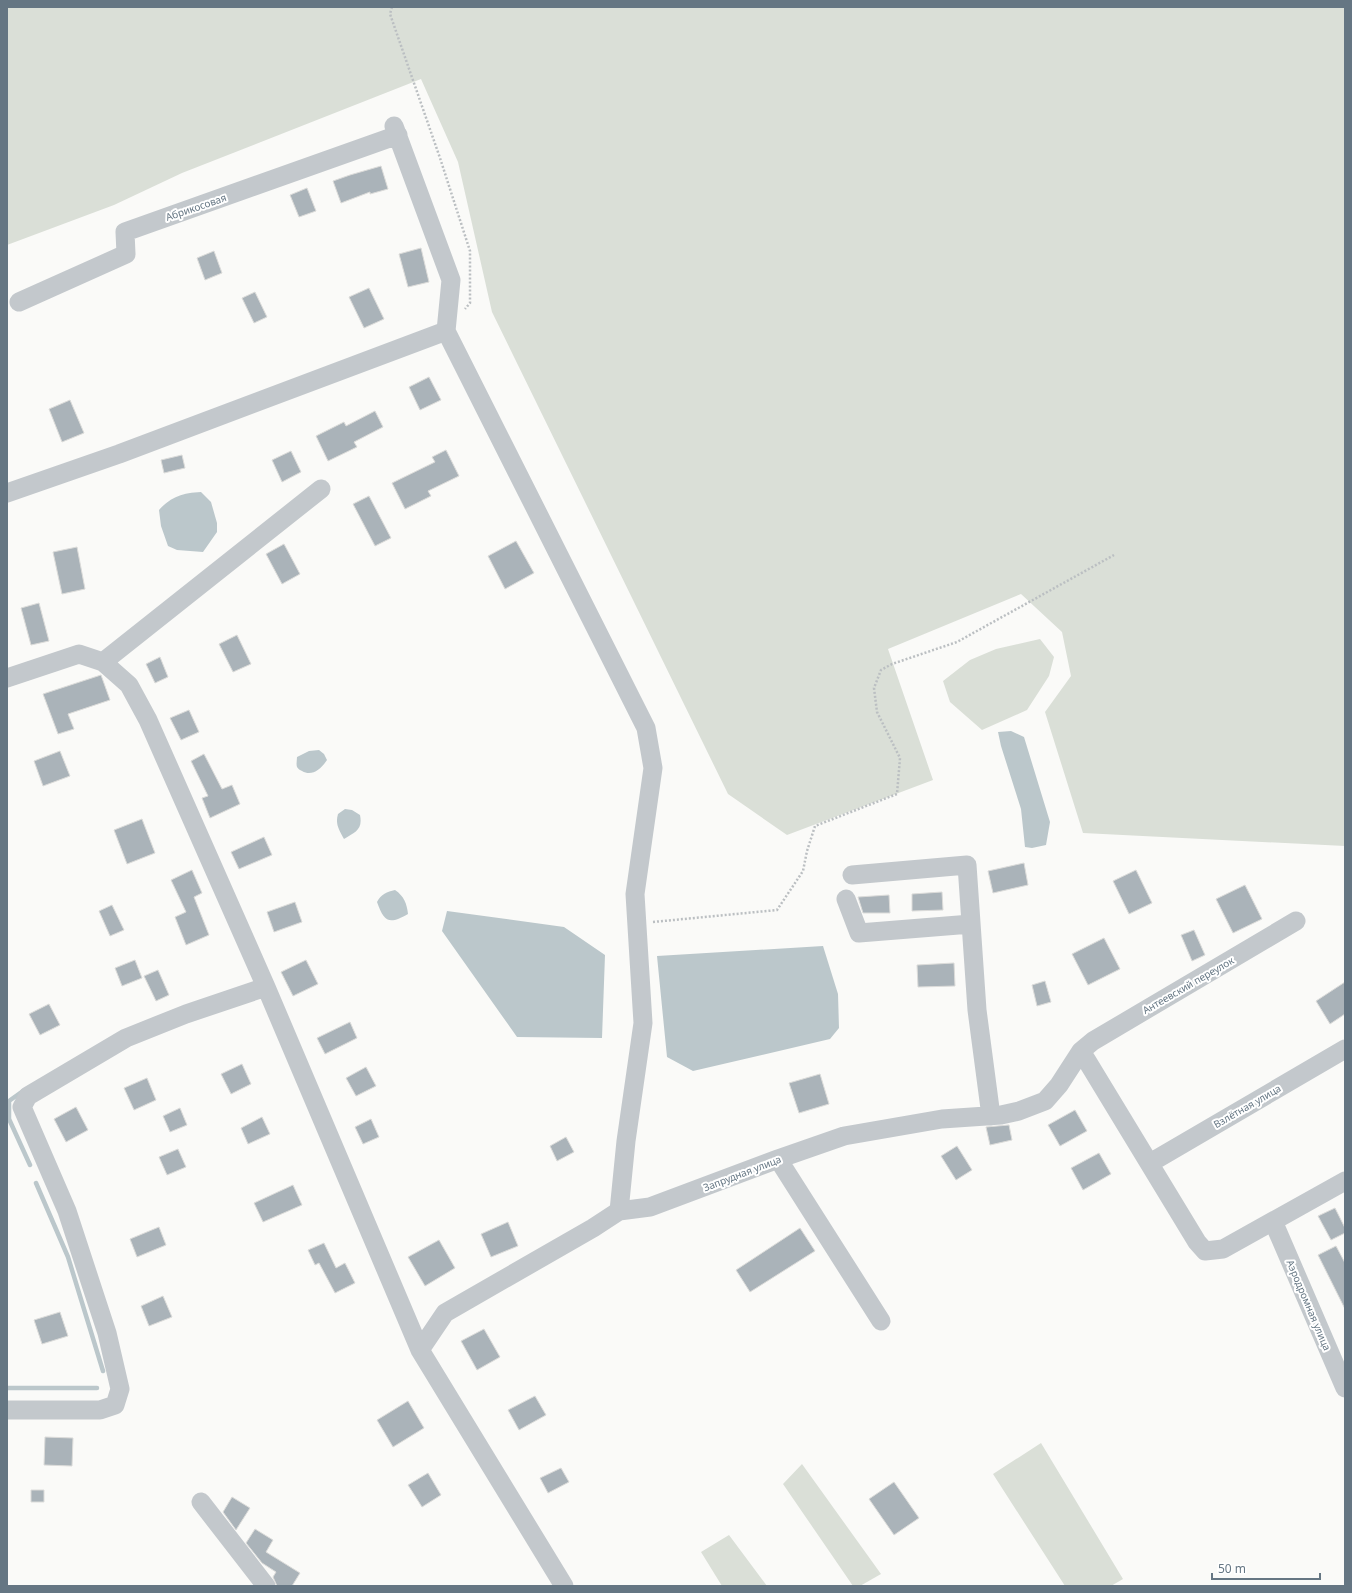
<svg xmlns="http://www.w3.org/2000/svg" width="1352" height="1593" viewBox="0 0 1352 1593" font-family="'Noto Sans',sans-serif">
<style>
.green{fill:#dadfd7}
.water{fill:#bbc7cb}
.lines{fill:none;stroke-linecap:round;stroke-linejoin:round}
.stream{stroke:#bbc7cb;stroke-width:4.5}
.building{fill:#aab3b9;stroke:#dcdcda}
.path{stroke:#bbbfc2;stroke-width:2.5;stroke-dasharray:2 2;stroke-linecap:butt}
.minor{stroke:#c3c8cc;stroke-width:19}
.labels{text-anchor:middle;stroke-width:4;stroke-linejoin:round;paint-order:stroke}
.street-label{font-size:10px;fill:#657683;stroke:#fff}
</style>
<rect width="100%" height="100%" fill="#fafaf8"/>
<path class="green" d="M7,7H1345V846L1083,833L1045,712L1071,676L1062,632L1021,594L888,649L933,780L787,835L728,794L492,312L458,162L421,79L182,173L114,205L7,245Z
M1040,639L1054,657L1049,676L1027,710L982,730L950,702L943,681L970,660L996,649Z
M1041,1443L1123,1579L1111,1586H1065L993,1474Z
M802,1464L881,1574L860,1586H853L783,1484Z
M729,1535L767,1586H722L701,1552Z"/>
<path class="water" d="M201,492L211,502L217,523V532L203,552L177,550L168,546L161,526L159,510C172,496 183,493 201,492Z
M1011,731L1024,737L1050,822L1046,845L1032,848L1025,847L1021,809L1001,746L998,732Z
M319,750L324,754L327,760C321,769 312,777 302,771C300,770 298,769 297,767C296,764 297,760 297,757L309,751Z
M345,809L352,810L360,815C363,830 355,832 344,839C339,830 335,824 338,814Z
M395,890C404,896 407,904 408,914C389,925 384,922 377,902C381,894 387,892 395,890Z
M447,911L564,927L605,955L602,1038L517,1037L442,931Z
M823,946L838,994L839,1028L830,1039L693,1071L667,1057L657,956Z"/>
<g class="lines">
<path class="stream" d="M23,1091L9,1101V1119L30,1165
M36,1183L68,1257L103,1371
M7,1388H97"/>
</g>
<path class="building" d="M381,166L388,189L370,194V192L341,203L333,181L350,175Z
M307,188L316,211L299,217L290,195Z
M421,248L429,282L408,287L399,254Z
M214,251L222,273L205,280L197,258Z
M369,288L384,319L364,328L349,297Z
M255,292L267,317L254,323L242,298Z
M429,377L441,400L420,410L409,387Z
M70,400L84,433L62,442L49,409Z
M375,411L383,427L354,442L357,447L328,461L316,436L344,422L346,426Z
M446,450L459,476L428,491L431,496L405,509L392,483L435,462L432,457Z
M291,451L301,472L282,482L272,460Z
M182,455L185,468L164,473L161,460Z
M369,496L391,538L375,546L353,504Z
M516,541L534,573L505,589L488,556Z
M284,544L300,574L282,584L266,554Z
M77,547L85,589L62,594L53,552Z
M39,603L49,641L31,645L21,608Z
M237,635L251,664L233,672L219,644Z
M160,657L168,677L155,683L146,664Z
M101,675L110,700L68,714L74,729L58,734L43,694Z
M189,710L199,732L181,740L170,718Z
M60,751L70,776L43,786L34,761Z
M204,754L222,789L232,785L240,804L210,818L202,798L208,796L191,761Z
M142,819L155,853L127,864L114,830Z
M264,837L272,855L239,869L231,852Z
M1024,863L1028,885L993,893L988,871Z
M192,870L202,893L194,897L209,935L186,945L175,917L186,912L171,880Z
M1136,870L1152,903L1129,914L1113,881Z
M1245,885L1262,919L1233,933L1216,899Z
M942,892L943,910L912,911V894Z
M889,895L890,913H863L858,897Z
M295,902L302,922L274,932L267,912Z
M112,905L124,930L110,936L99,911Z
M1194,930L1205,955L1192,961L1181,935Z
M1104,938L1120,969L1088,985L1072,954Z
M135,960L142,978L122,986L115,968Z
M306,960L318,984L293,996L281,972Z
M954,963L955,986L918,987L917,965Z
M158,970L169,995L156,1001L144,976Z
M1045,981L1051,1002L1037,1006L1032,985Z
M1345,982V1014L1330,1024L1316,1001Z
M49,1004L60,1025L40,1035L29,1014Z
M350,1022L357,1038L325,1054L317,1038Z
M242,1064L251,1084L231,1094L221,1074Z
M366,1067L376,1086L356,1096L346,1078Z
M820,1074L829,1104L799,1113L789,1083Z
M147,1078L156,1100L134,1110L124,1088Z
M76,1107L88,1130L66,1142L54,1119Z
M180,1108L187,1125L170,1132L163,1116Z
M1075,1110L1087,1131L1060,1146L1048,1125Z
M262,1117L270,1134L248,1144L241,1128Z
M371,1119L379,1137L363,1144L355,1127Z
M1009,1125L1012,1140L990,1145L986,1127Z
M566,1137L574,1152L557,1161L550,1146Z
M957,1146L972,1170L956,1180L941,1156Z
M178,1149L186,1167L167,1175L159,1157Z
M1099,1153L1111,1174L1083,1190L1071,1168Z
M293,1185L302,1205L263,1222L254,1203Z
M1335,1208L1345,1228V1233L1331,1240L1318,1216Z
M508,1222L518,1246L491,1257L481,1234Z
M159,1227L166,1245L137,1257L130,1239Z
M800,1228L815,1251L750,1292L736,1270Z
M439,1240L455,1268L425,1286L408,1257Z
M324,1243L336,1268L345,1263L355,1283L335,1293L319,1263L315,1265L308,1250Z
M1336,1246L1345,1263V1309L1318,1255Z
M163,1296L172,1317L149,1326L141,1306Z
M60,1312L68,1336L42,1344L34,1320Z
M484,1329L500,1357L477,1370L461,1341Z
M535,1396L546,1415L519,1430L508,1410Z
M408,1401L424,1428L393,1447L377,1420Z
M45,1437L73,1438L72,1466L44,1465Z
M561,1468L569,1482L548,1493L540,1478Z
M428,1473L441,1495L422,1507L408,1485Z
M894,1482L919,1518L894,1535L869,1499Z
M31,1490H44V1502H31Z
M232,1497L250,1508L236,1530L223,1512Z
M255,1529L273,1540L266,1552L300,1573L292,1586H277L273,1577L276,1572L262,1563L246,1543Z"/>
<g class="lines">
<path class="path" d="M392,7L390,14L440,158L470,251V303L465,309
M653,922L777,910L803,871L807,851L815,826L897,794L900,758L877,712L874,688L881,670L892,664L957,642L1114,555"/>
<path class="minor" d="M394,126L451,280L446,331
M19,302L126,254L125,232L398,135
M7,493L119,454L446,331L646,728L653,768L635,894L643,1023L626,1141L619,1211
M103,662L321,489
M7,678L79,654L103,662L129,685L148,720L266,987L420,1350L564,1586
M852,875L967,865L977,1010L991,1116
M846,899L859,933L971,924
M1081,1051L1197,1242L1205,1251L1223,1249L1345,1181
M778,1159L881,1321
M1150,1163L1345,1049
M1273,1221L1345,1388
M420,1350L445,1313L593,1228L619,1211L650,1207L778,1159L844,1136L942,1119L1001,1115L1019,1111L1045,1101L1059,1085L1081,1051L1093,1041L1296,921
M7,1410H100L115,1405L120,1389L107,1333L67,1211L22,1107L28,1096L126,1038L186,1014L266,987
M201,1502L266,1586"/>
</g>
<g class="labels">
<g class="street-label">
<text transform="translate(196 207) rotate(-19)" y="4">Абрикосовая</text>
<text transform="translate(1188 985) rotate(-30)" y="4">Антеевский переулок</text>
<text transform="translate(1247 1106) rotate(-30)" y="4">Взлётная улица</text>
<text transform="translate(742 1173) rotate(-21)" y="4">Запрудная улица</text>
<text transform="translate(1309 1305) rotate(67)" y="4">Аэродромная улица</text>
</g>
</g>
<rect width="1352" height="1593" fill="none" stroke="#657683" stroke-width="16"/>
<path d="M1212 1573v6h108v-6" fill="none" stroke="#657683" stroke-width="2"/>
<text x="1218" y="1573" font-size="12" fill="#657683" stroke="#ffffff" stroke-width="3" paint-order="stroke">50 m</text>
</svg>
